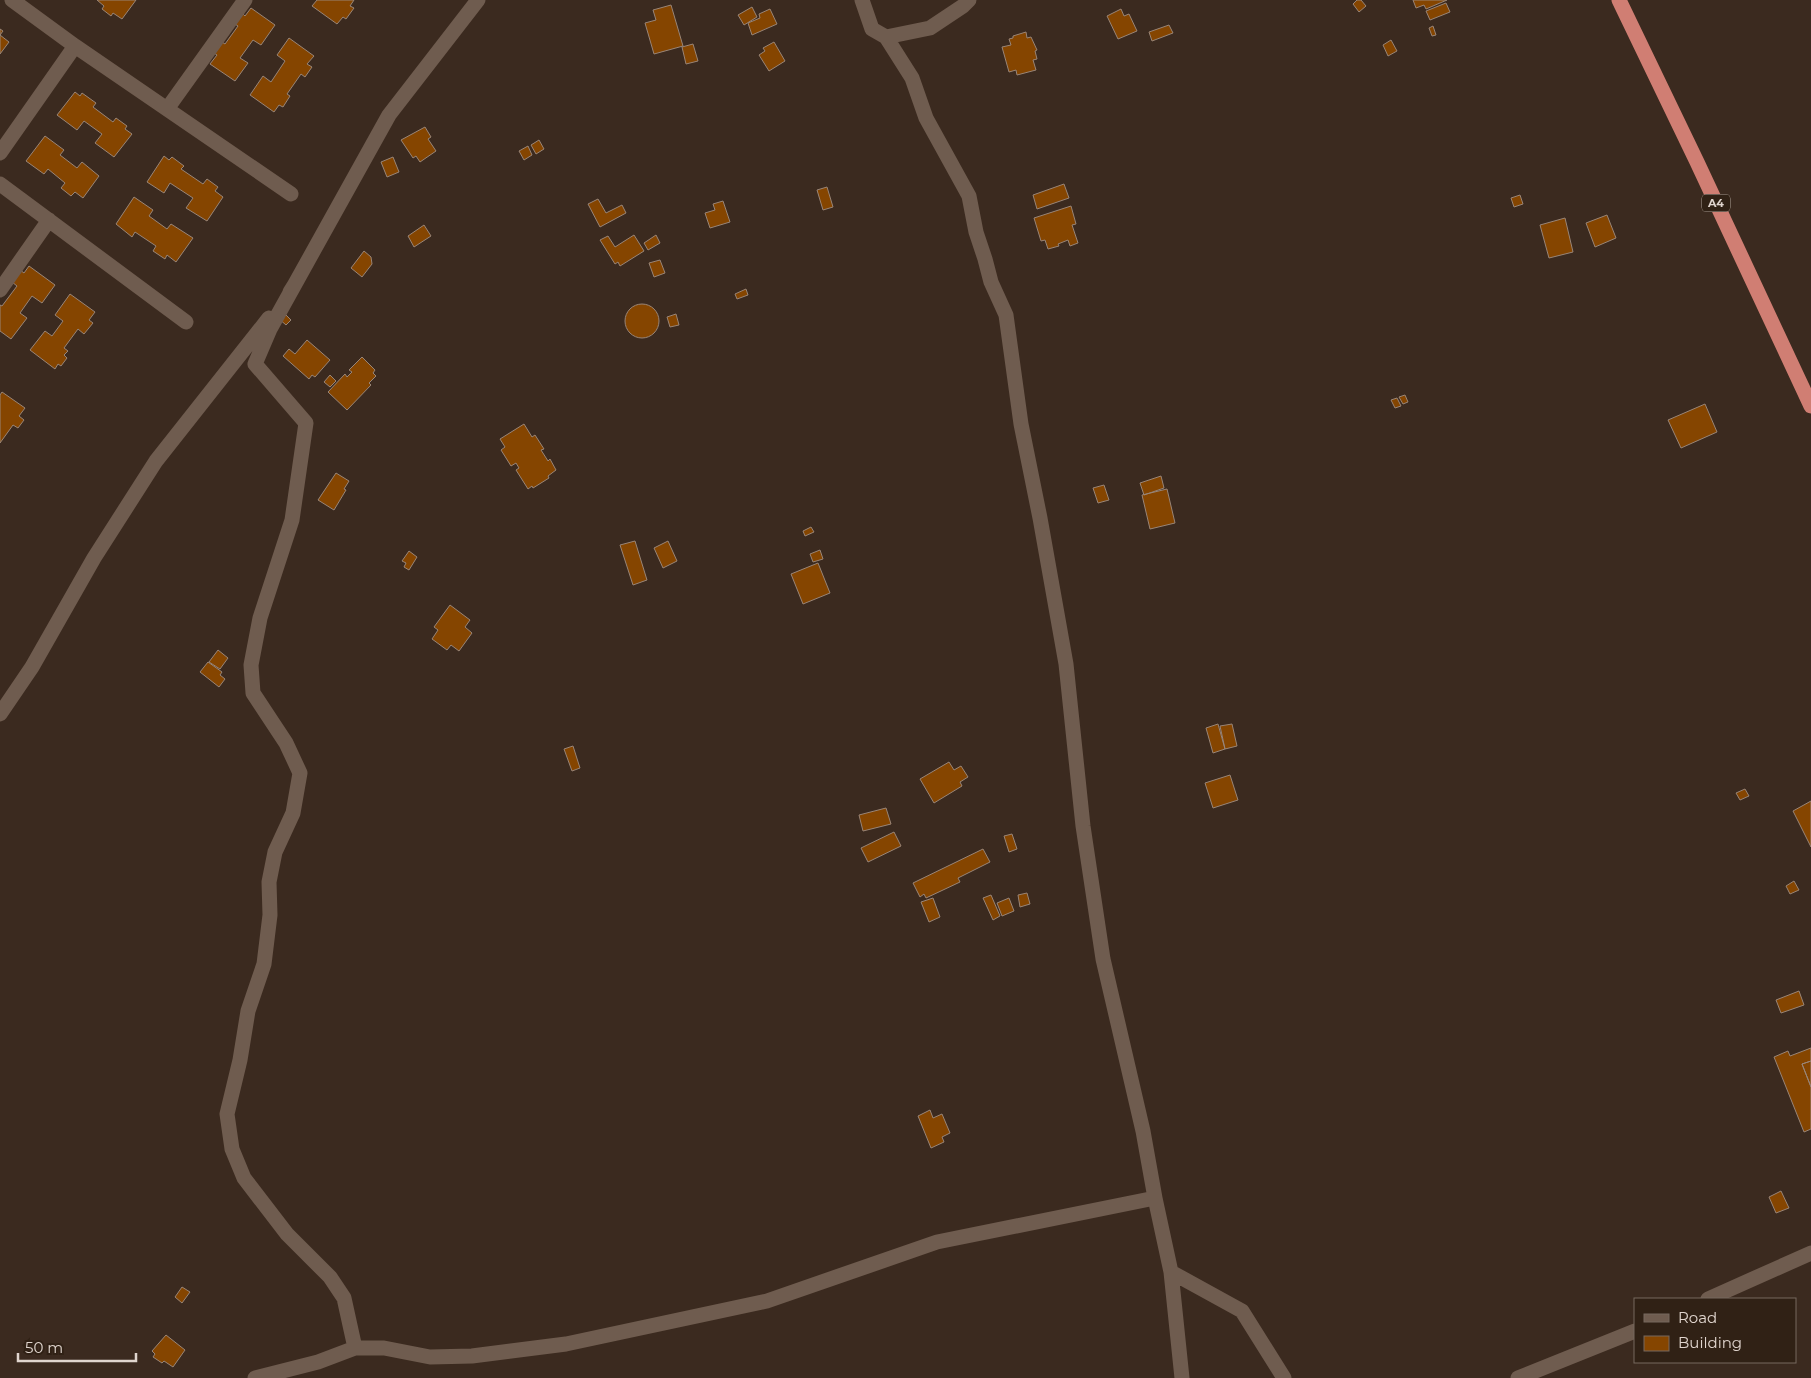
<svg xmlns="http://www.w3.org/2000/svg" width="1811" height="1378" viewBox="0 0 1811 1378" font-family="Montserrat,sans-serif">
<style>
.building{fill:#854500;stroke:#998577}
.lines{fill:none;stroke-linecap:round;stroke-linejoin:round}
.street{stroke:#6f5c4f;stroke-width:15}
.highway{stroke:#d07e73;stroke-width:15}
.labels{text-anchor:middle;stroke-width:4;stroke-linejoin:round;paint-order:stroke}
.shield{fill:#302115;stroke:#ab9f96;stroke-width:1}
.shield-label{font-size:11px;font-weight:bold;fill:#e0d5ce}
</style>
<rect width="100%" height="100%" fill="#3b2a1f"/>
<path class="building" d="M97,0H136L122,19L113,13L111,16L102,9L104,6Z
M317,0H354L350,6L354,8L346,19L343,17L337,24L312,6Z
M1357,0H1361L1366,6L1359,12L1353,4Z
M1413,0H1447L1426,9L1424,5L1416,8Z
M1446,3L1450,12L1430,20L1426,11Z
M671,5L683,46L654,54L645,23L656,20L653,10Z
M752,7L757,17L744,25L738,15Z
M251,8L275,25L261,45L253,40L240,58L248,63L235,81L210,64L217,55L214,53L222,42L225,44L238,26L235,24L242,13L245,16Z
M770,9L777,24L752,35L748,23L760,18L759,14Z
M1121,9L1124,16L1129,14L1137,31L1118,39L1107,16Z
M1169,25L1173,33L1152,41L1149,32Z
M1433,26L1436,35L1432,36L1429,28Z
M0,29L3,31L0,35L9,42L0,54Z
M1026,32L1027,38L1031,37L1037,50L1035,51L1037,59L1033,60L1036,70L1017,75L1016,70L1009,72L1002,47L1011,45L1009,39L1013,38V36Z
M289,38L314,56L307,64L312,67L305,77L301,74L287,94L290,96L283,107L279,105L274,112L250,95L263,76L271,82L285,61L277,55Z
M1391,40L1397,51L1388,56L1383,45Z
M774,42L785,61L769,71L759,55L765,51L763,48Z
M693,44L698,61L686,64L682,47Z
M75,92L80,96L82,93L96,103L93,107L113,122L116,118L127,126L125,129L132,134L114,157L95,143L102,134L84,121L77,130L57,115Z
M425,127L431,137L428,139L436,151L420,162L416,156L413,158L401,140Z
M45,136L64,150L60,155L77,168L82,162L99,176L83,198L75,192L71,196L61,188L65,183L48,169L44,174L26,161Z
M539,140L544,149L536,154L531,145Z
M528,146L532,155L524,160L519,151Z
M164,156L169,160L172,157L184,166L181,169L203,184L207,179L218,187L215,191L223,197L207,221L186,208L193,198L170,183L164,193L147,182Z
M393,157L399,172L387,177L381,162Z
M1064,184L1069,198L1037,209L1033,195Z
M827,187L833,207L823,210L817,190Z
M1520,195L1523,204L1514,207L1511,198Z
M134,197L153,210L149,216L167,229L171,224L193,238L176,262L167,255L165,259L153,251L156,246L135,232L132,237L116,224Z
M598,199L606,213L622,205L626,213L600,227L588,204Z
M723,201L730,222L710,228L705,213L715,210L713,204Z
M1071,206L1076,224L1072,225L1078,243L1070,246L1068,240L1058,244L1059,246L1048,249L1045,240L1041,241L1034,218Z
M1607,215L1616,238L1595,247L1586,223Z
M1565,218L1573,252L1549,258L1540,225Z
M424,225L431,236L414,247L408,236Z
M634,235L644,251L620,266L618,262L615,264L600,240L608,236L615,247Z
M656,235L660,243L648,250L644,243Z
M364,251L371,257L372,264L362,277L351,268Z
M660,260L665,273L654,277L649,263Z
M29,266L55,285L42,303L32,296L20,313L27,318L11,339L0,331V305L2,306L17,286L12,282L20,270L24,273Z
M746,289L748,295L737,299L735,294Z
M70,294L95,312L89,320L93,323L84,334L78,329L64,348L68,351L64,355L67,358L61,366L58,364L55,369L30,350L45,331L52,336L63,321L55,315Z
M625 321a17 17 0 1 1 34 0a17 17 0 1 1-34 0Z
M283,312L291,320L286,325L278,318Z
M676,314L679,325L670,327L667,317Z
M307,340L330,360L315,377L312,375L309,379L283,356L289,349L295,354Z
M362,357L375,370L373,373L376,376L369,383L371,385L347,410L328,392L345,374L347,377L352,372L349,370Z
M330,375L336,381L330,387L324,382Z
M2,392L25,408L19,416L24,420L18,428L13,425L0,443V395Z
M1405,395L1408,402L1403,404L1399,397Z
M1397,398L1401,406L1395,408L1391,400Z
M1705,404L1717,432L1681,448L1668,420Z
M524,424L532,437L535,435L544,449L541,450L548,461L550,459L556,470L548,476L549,478L533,488L532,486L528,489L516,470L519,468L516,463L511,466L501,450L505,447L500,439Z
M336,473L349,481L344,489L346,490L334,510L318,500Z
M1161,476L1164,488L1144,495L1140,483Z
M1104,485L1109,500L1098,503L1093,488Z
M1167,489L1175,523L1150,529L1142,495Z
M811,527L814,532L805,536L803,531Z
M635,541L647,580L633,585L620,545Z
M668,541L677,561L663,568L654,548Z
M820,550L823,559L813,562L810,554Z
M409,551L417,557L409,570L404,567L406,563L402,561Z
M818,563L830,593L803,604L791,574Z
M450,605L470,620L465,627L472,633L459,651L451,645L447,650L432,639L438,630L434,627Z
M218,650L228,658L220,669L209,662Z
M208,662L222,672L220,675L225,679L219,687L200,672Z
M1218,724L1225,749L1213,753L1206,728Z
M1232,724L1237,746L1225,749L1220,726Z
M573,746L580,768L572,771L564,749Z
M949,762L954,770L961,766L968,777L960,782L962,786L934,803L920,779Z
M1230,775L1238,800L1213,808L1205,783Z
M1745,789L1749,796L1740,800L1736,793Z
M1811,801V847L1793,811Z
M886,808L891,824L863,831L859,815Z
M894,832L901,846L868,862L861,848Z
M1012,834L1017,849L1009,852L1004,836Z
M983,849L990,862L958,878L960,882L926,898L924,894L920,897L913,883Z
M1794,881L1799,890L1790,894L1786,886Z
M1027,893L1030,904L1020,907L1018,895Z
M991,895L1000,916L993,920L983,898Z
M933,898L940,917L929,922L921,902Z
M1009,898L1014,911L1002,916L997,903Z
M1799,991L1804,1005L1781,1013L1776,1000Z
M1811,1048V1061L1802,1064L1811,1087V1129L1804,1132L1774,1057L1788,1051L1790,1056Z
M1811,1061V1087L1802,1064Z
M930,1110L933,1118L942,1114L950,1133L942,1137L944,1142L931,1148L918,1116Z
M1781,1191L1789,1208L1776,1213L1769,1197Z
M182,1287L190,1292L182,1303L175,1297Z
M166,1335L185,1350L173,1367L164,1361L162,1363L153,1357L155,1354L152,1351Z"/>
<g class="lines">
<path class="street" d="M12,0L75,46L291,194
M862,0L872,29L886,37L912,78L926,118L969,196L976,232L985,259L991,282L1006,315L1021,424L1040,518L1066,664L1083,826L1103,959L1143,1131L1155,1198
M886,37L930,28L963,6L969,0
M167,109L245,0
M0,153L75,46
M0,184L186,322
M0,290L49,220
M290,292L295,284L389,115L478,0
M0,714L32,667L94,558L156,461L269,318
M1171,1272L1182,1378
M1708,1299L1811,1253
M355,1348H384L430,1357L472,1356L566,1344L767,1301L937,1242L1155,1198L1171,1272L1242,1311L1284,1378
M255,1378L318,1362L355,1348L344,1298L330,1277L287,1234L244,1178L232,1149L227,1114L240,1060L248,1011L264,964L270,915L269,882L275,852L293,813L300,773L286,743L253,693L251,665L260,618L292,520L306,423L255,364L270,329L295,284
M1518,1378L1635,1331"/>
<path class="highway" d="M1619,0L1697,162L1811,406"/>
</g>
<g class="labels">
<rect class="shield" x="1702" y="194.5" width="28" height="17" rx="4"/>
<g class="shield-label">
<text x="1716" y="207">A4</text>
</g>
</g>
<rect x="1634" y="1298" width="162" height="65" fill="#302115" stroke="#76695f"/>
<rect x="1644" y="1314" width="25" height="8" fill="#6f5c4f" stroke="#76695f"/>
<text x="1678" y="1323" font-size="15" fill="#e0d5ce">Road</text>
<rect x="1644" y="1336" width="25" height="15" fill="#854500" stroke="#76695f"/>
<text x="1678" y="1348" font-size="15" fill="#e0d5ce">Building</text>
<path d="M18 1353v8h118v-8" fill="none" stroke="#e0d5ce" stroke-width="2.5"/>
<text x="25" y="1353" font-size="15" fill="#e0d5ce" stroke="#302115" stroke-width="4" paint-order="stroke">50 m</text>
</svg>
